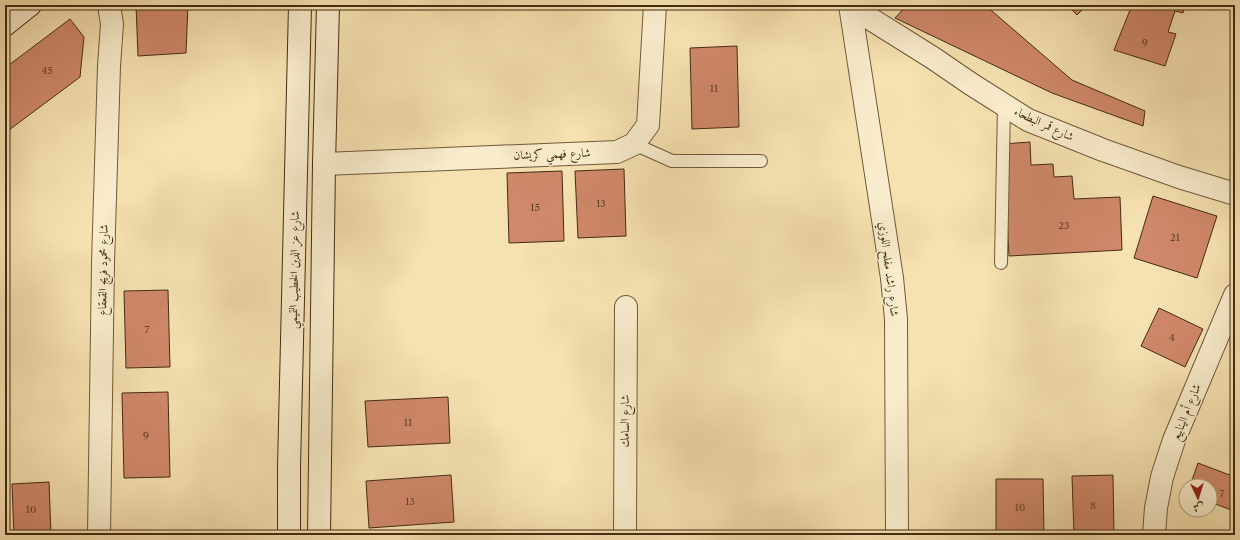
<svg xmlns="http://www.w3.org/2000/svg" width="1240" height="540" viewBox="0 0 1240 540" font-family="'Libre Caslon Text',Amiri,serif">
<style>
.building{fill:#cf8869;stroke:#432c13}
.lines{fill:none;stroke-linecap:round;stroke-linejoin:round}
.lane-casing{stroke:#70593a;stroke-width:14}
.street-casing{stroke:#70593a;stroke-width:24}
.secondary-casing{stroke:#432c13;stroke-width:24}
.lane{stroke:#f9eccc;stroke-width:12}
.street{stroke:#f9eccc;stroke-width:22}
.secondary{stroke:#f9eccc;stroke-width:22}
.labels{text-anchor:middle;stroke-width:3;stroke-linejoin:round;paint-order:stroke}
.number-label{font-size:10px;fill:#664328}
.street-label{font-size:12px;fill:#432c13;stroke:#f9eccc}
</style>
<rect width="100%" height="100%" fill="#f6e1b0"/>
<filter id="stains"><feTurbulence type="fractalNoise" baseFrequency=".005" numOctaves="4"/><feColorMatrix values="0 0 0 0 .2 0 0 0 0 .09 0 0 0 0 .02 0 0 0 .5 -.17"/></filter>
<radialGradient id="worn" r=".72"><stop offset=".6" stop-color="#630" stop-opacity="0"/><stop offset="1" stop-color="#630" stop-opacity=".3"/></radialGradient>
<path class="building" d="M136,5H188L186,53L138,56Z
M907,5H985L1072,80L1145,111L1143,126L1052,93L895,18Z
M1067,5H1087L1077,15Z
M1132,5H1185L1183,13L1175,11L1168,32L1176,34L1165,66L1114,50Z
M70,19L84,37L80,77L5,133V68Z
M737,46L739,127L692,129L690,48Z
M1030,142L1031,165L1053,164L1054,177L1072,176L1074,199L1120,197L1122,250L1009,256L1003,144Z
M624,169L626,236L578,238L575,171Z
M562,171L564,241L509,243L507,173Z
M1153,196L1217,216L1197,278L1134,258Z
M168,290L170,367L126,368L124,291Z
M1159,308L1203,329L1185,367L1141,346Z
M168,392L170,477L124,478L122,393Z
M448,397L450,443L368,447L365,401Z
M1198,463L1235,477V499L1231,510L1210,502V486H1190Z
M451,475L454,522L369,528L366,481Z
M1113,475L1114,535H1074L1072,476Z
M996,479H1043L1044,535H996Z
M49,482L51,535H14L12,484Z"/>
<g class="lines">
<g class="lane-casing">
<path id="lane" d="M634,144L672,161H761
M1001,263L1004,104"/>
</g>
<g class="street-casing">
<path id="street" d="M850,5L892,278L896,319L897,535
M850,6L933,58L971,84L1028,120L1103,150L1179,177L1235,194
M324,164L617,152L634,144L648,125L655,5
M99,535L103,263L109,66L112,24L109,5
M625,535L626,307
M1154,535L1156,508L1162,477L1174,440L1235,295"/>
</g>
<g class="secondary-casing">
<path id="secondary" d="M5,25L30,5
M289,535V467L300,5
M319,535L324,164L328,5"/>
</g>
<use href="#lane" class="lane"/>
<use href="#street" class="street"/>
<use href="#secondary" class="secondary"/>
</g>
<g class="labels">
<g class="number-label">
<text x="1145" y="46">9</text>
<text x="47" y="74">45</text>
<text x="714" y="92">11</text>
<text x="601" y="207">13</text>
<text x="535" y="211">15</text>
<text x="1064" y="229">23</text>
<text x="1175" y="241">21</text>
<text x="147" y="333">7</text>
<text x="1172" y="341">4</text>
<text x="408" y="426">11</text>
<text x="146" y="439">9</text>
<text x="1222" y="497">7</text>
<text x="410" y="505">13</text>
<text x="1093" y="509">8</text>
<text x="1020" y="511">10</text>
<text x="31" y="513">10</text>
</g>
<g class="street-label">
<text transform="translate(1044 124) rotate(25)" y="4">شارع قمر البطحاء</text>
<text transform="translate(552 154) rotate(-2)" y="4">شارع فهمي كريشان</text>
<text transform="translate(889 269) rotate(83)" y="4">شارع راشد مفلح اللوزي</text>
<text transform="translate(103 270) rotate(-89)" y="4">شارع محمود فريج القعقاع</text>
<text transform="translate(294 270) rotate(-89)" y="4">شارع عز الدين الخطيب التميمي</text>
<text transform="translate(1186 412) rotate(-68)" y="4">شارع أم الينابيع</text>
<text transform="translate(625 421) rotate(-90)" y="4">شارع السامك</text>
</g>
</g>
<rect width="1240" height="540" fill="none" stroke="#f6e1b0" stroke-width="20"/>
<rect x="6" y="6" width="1228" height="528" fill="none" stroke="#432c13" stroke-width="2"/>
<rect x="10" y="10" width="1220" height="520" fill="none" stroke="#432c13"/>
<g transform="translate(1198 498) rotate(176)"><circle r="19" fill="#f9eccc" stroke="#b09f82"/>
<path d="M0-3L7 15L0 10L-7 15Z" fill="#8f2418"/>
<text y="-6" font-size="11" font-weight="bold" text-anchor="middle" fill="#432c13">ش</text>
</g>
<rect width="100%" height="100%" filter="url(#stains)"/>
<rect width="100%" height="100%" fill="url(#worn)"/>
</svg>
